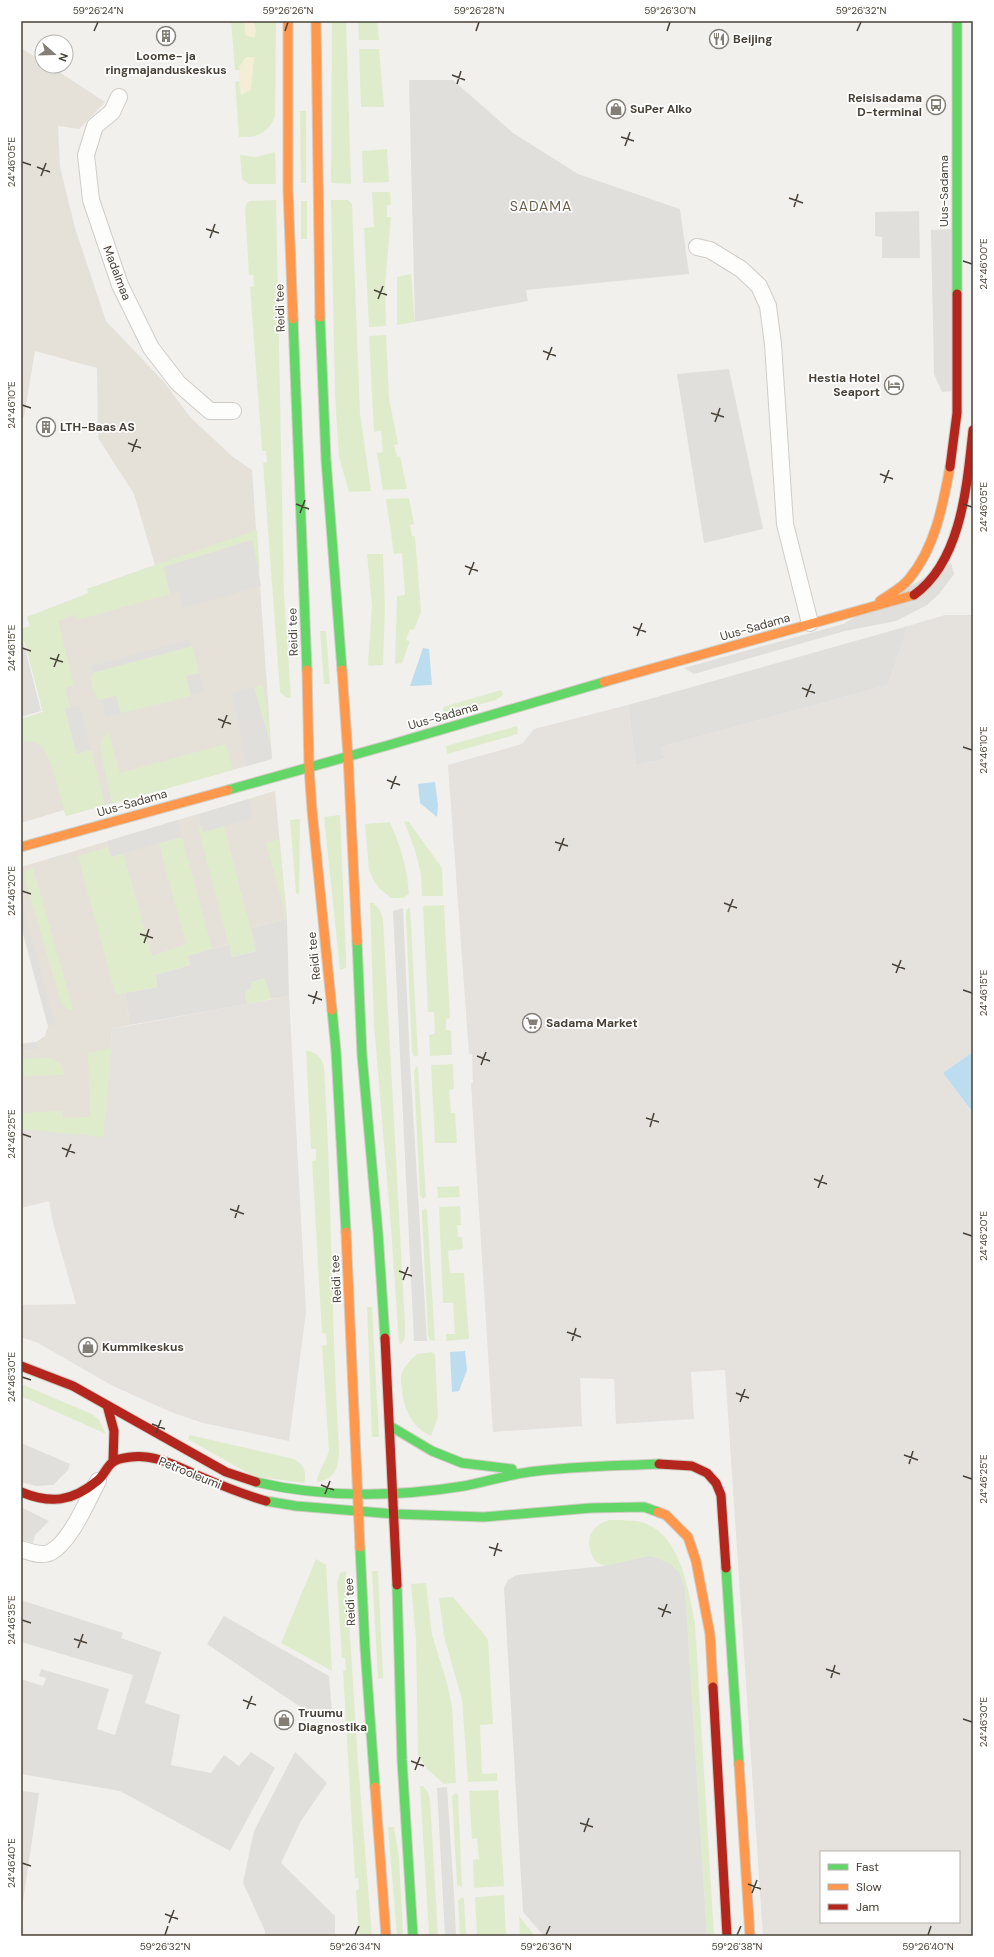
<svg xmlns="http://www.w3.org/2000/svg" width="994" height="1957" viewBox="0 0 994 1957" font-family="'DM Sans',sans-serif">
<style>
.residential{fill:#e5e1d9}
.industrial{fill:#e5e1dd;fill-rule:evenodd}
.green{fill:#dfeccc}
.sand{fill:#f5eed7}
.parking{fill:#e1dfdc}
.water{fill:#bcdcef}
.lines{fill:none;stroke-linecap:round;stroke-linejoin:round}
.street-casing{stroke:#cfcdc9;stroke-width:18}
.fast-casing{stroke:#d1cdc3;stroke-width:11}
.slow-casing{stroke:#d1cdc3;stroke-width:11}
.jam-casing{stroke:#d1cdc3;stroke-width:11}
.street{stroke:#fdfdfc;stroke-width:16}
.fast{stroke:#63d668;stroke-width:9}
.slow{stroke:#ff974d;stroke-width:9}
.jam{stroke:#b3261e;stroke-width:9}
.ticks{fill:none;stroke:#484137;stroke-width:1.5}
.labels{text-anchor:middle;stroke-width:3.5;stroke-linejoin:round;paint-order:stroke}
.poi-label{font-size:12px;font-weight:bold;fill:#484137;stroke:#fff;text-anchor:start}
.street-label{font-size:12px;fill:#484137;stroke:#fff}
.quarter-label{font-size:14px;letter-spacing:1px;fill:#6b5f4e;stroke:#fff}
.neatline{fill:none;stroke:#484137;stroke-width:1.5}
.ticks-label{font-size:10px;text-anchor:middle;fill:#484137}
</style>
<rect width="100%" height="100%" fill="#f1f0ec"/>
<path class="residential" d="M21,48L42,61V66H50L105,102L79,129L58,126L60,167L75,228L106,321L164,382L190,417L233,457L252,470L272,759L66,816L64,810L21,823V719L43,712L25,643L21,640V629L30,626L27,617L89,593L87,589L155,565L134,494L98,438L97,368L35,351L24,417H21Z
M275,791L287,919L251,928L256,951L228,944L212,949L125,993L130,1025L112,1029L103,1137L21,1129V1044L36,1042L45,1036L48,1026L21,926V867Z"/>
<path class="industrial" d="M945,615H973V1052L943,1073L973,1114V1936H763L725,1370L691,1372L694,1419L616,1424L614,1379L580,1378L582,1426L493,1432L471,1083H473L472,1054H469L448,765L522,744L534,729L628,705L636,765L665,759L661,747L888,685L908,626ZM821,1852H959V1922H821Z
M289,996L306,1312L289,1441L203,1423L171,1412L113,1386L38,1343L21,1337V1305L76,1304L53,1223L49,1201L21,1208V1129L103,1136L112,1029Z"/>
<path class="green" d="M231,21H276L275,116C269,133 257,138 239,137L235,82L239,81L241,95L239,66V70H235Z
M332,21H346L351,184L331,183Z
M358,21H377L379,40H359Z
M359,49H379L384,107H361Z
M300,111H306V183H301Z
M387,149L389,182L363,183L362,151Z
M275,152L276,184H248L242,179L240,155L256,157Z
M372,192H390L391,205H387V217H391L385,285L386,326L369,327L364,228L374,227Z
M276,200L284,594L291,698L286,697L280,692L263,463L267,462L266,451H262L250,287L254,286L253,275H249L245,208L246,204L250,201Z
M331,200H348L352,204L360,413L371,491L349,492L339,457L335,396Z
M301,201H307V239H301Z
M411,274L415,322L397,325V277Z
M386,335L389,398L398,444L394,445L397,457L400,456L407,489L383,490L377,453L383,452L381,431L374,432L369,336Z
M409,498L414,524L410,525L412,536H415L421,612L414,630L410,629L406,640L410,641L402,663L395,664L397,596L405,595L402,553L394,554L386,499Z
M257,530L260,573L252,540L164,567L170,594L77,620L76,614L58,621L74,685L65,688L70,708L65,709L76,753L91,750L105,805L66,816C61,800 52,757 42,747C37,742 28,740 21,741V719L43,712L25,643L21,640V629L30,626L27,617L89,593L87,589Z
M367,554H383L385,608L383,665L369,666L368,663L372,606Z
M320,631H326L330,684H324Z
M192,646L199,673L186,677L191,696L121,713L116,696L99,700C93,695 90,680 92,673Z
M262,684L267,708L271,747L254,687Z
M501,690L503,695L496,700L444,714L443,707Z
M517,726L518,734L447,754L446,746Z
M109,734L120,773L226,744L233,770L112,804L100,746L102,738Z
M340,815L346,956V968L340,970L324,817Z
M300,819L299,894L296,893L290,820Z
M404,821L409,822L442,868L443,896H422L421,874L415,850Z
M390,822C401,848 407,866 409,894L403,898H391L380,889L373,879L369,870L365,824Z
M202,826L204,832L224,826L256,951L232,957L198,827Z
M182,837L212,949L189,956L190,965L156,975L157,987L116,995L78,856L108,847L111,857L123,853L152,956L186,944L159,843Z
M279,839L287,919L266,843Z
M33,868L73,1009L69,1010L62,1005L24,876L26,871Z
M370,903H373L380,910L383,919L405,1324V1338L401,1344L399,1343L391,1228L374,1025Z
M444,905L450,1018L446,1019V1030L451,1031L452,1055L430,1056L429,1035L435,1034L434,1012H428L423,906Z
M410,907L418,1055L416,1057L413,1055L412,1051L406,915L407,909Z
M266,979L271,999L247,1004L245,993L251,988V982Z
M111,1049L103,1137L21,1129V1113L62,1111L63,1118L90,1117L88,1053Z
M306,1050C317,1053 320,1056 324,1066C332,1194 331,1321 339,1448C339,1465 337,1479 317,1482C318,1471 326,1461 329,1451L322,1346L327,1345L326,1334L322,1333L312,1161L316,1160V1149H311Z
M52,1058L61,1064L64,1075L21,1076V1059Z
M453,1064L454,1089L449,1090L451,1113H455L457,1143H435L431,1065Z
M418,1066L426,1197L423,1199L420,1195L414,1071L416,1067Z
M459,1186L460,1197L438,1198L437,1187Z
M460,1206L461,1225H457L458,1237H462L463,1249L448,1251L450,1273H464L469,1339L446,1341V1334H455L453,1303H443L439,1207Z
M425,1208L427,1210L435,1341L430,1340L428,1336L422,1215V1211Z
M367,1307H372L379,1437H372Z
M432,1352L435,1354L438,1417L431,1436C412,1427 403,1409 402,1389C401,1384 400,1378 402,1373C404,1366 412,1359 417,1354Z
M21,1384L92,1414L99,1420L106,1434L21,1396Z
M190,1435L294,1459C304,1465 307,1471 304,1483L253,1476L188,1439Z
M610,1520C620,1520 631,1520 641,1522C681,1533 688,1589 695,1623L714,1936H707L685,1587L679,1572L605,1566L596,1562C583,1544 589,1525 610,1520Z
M316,1559L326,1565L332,1671L281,1643Z
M346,1571L358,1763L372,1936H359L356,1890L359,1889L358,1878H355L343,1671L346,1670L345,1658H342L337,1582L340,1573Z
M372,1571H378L383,1678L378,1679Z
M426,1583L432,1635L446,1679L452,1706L456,1783L444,1784L427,1769L418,1755L416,1639L411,1584Z
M453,1597L488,1639L493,1724L480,1725L482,1774L497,1773V1781L468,1782L462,1700L444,1636L439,1598Z
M420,1786H423L428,1792L430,1799L438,1936H429Z
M498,1790L504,1886L474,1888L473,1860L479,1859L477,1838L472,1839L469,1791Z
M456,1793L458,1795L462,1888L457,1884L452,1796Z
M388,1827H394L399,1857L403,1936H397Z
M504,1895L506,1936H477L475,1897Z
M462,1897L464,1899L466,1936H460L458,1901Z
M519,1916L535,1936H520Z"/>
<path class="sand" d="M244,21H254L256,32L254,38L245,35Z
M246,57H254L251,90L241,95L239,67Z"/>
<path class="parking" d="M409,80H453L513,133L578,174L680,209L689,274L526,290L528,301L415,322Z
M919,211L920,258H882V237L875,236V212Z
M956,229V391L942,392L934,374L931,230Z
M729,369L763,529L704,543L677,374Z
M252,540L261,586L183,608L179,592L170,594L164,567Z
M951,563L954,574L940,593L927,605L896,621L845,631L694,674L684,668L843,624Z
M908,626L888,685L661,747L665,759L636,765L628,705Z
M190,639L192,646L92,673L91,666Z
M21,643L24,644L41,711L21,717Z
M199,673L205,692L191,696L186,676Z
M254,687L271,747L272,759L246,766L233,693Z
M116,696L121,713L106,717L102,700Z
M79,705L91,750L77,754L65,709Z
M249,799L253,818L203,832L199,814Z
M178,820L182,837L111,857L107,841Z
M21,900L55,1024L48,1026L21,926Z
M403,908L410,1063L427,1341H414L393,911Z
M287,919L289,996L271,999L265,979L251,982V988L245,993L247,1004L130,1025L125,993L157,987L156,975L190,965L188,956L229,944L232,957L256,951L251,928Z
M36,1042L37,1049L21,1050V1044Z
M21,1443L70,1464L68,1470L53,1485L36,1486L21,1482Z
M21,1507L49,1521L35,1535L33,1543L21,1539Z
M649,1556L657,1558L670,1564L679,1572L685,1587L707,1936H544L523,1912L504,1588L508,1580L516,1575L605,1566Z
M21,1600L123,1633L121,1638L161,1652L145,1703L180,1715L171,1765L211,1773L224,1755L239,1766L251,1752L275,1768L230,1851L120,1791L21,1774V1679L43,1686L46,1678L39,1676L41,1669L109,1689L97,1729L115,1735L133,1675L21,1642Z
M224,1616L329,1676L332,1714H311L207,1644Z
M295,1752L327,1783L301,1821L281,1863L335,1916V1936H265V1931L243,1883L254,1831Z
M447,1787L454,1894L456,1936H445L437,1788Z
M21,1791L39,1793L21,1915Z"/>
<path class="water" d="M423,648L429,649L432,685L410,686Z
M435,782L438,805L437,817L420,803L418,784Z
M973,1052V1113L943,1073Z
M465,1351L467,1370L459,1391L452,1392L450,1352Z"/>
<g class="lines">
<g class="street-casing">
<path id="street" d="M119,97L112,112L95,126L86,155L91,200L120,285L151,348L178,383L210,411H233
M697,247L710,250L741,269L759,286L768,306L773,344L785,524L810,623
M21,1549C30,1552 42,1557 51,1552C71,1541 87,1501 98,1481"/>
</g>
<g class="fast-casing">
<path id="fast" d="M957,21V294
M320,317L326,460L342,670
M293,319L307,670
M228,790L389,745L604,682
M357,941L362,1055L378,1233L385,1338
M332,1010L336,1051L346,1232
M390,1426L432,1451L462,1463L512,1469
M256,1482C323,1498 397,1497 464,1486C486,1482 507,1475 529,1472C573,1466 616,1466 659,1464
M266,1501L296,1506L394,1514L484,1517L591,1508L644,1507L658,1512
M360,1547L365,1648L375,1787
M726,1568L739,1764
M397,1585L402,1760L413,1936"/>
</g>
<g class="slow-casing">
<path id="slow" d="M288,21V190L293,319
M316,21L320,317
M880,601C890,594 902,588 909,579C935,548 943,505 950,467
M307,670L309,767L312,810L332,1010
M342,670L348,756L357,941
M604,682L914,595
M21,847L228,790
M346,1232L360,1547
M658,1512L666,1515L688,1537L696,1561L710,1634L713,1687
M739,1764L750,1936
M375,1787L386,1936"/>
</g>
<g class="jam-casing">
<path id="jam" d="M950,467L957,413V294
M914,595C962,561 967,484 973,430
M385,1338L397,1585
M21,1366L73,1386L226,1472L256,1482
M107,1405L114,1431L113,1462
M659,1464L692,1466L707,1473L716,1483L721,1495L726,1568
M21,1492C50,1504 72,1502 97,1481C104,1476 106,1467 113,1462C120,1457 137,1456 146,1457C164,1459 181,1468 197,1475C220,1485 242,1494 266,1501
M713,1687L727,1936"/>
</g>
<use href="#street" class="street"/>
<use href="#fast" class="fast"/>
<use href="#slow" class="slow"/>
<use href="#jam" class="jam"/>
</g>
<path class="ticks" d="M94,31L98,22M285,31L288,22M476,31L479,22M667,31L670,22M857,31L861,22M452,75L465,80M457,84L461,71M621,137L634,141M625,146L630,132M22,162L31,165M37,167L50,172M41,176L46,163M789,198L803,203M794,207L798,194M206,229L219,233M210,238L215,224M963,261L972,264M374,290L387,295M378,299L383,286M543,351L556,356M547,360L552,347M22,405L31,408M711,413L724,417M715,422L720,408M128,443L141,448M132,452L137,439M880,474L893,479M884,483L889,470M296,504L309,509M963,504L972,507M300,513L305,500M465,566L478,571M469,575L474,562M633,627L646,632M637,636L642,623M22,648L31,651M50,658L63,662M54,667L59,654M802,688L815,693M806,697L811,684M218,719L231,724M222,728L227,715M963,747L972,750M387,780L400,785M391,789L396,776M555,842L568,846M559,851L564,838M22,891L31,894M724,903L737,908M728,912L733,899M140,934L153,938M144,943L149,929M892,964L905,969M896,973L901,960M963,990L972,993M308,995L322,1000M313,1004L317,991M477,1056L490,1061M481,1065L486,1052M646,1118L659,1122M650,1127L654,1113M22,1134L31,1137M62,1148L75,1153M66,1157L71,1144M814,1179L827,1184M818,1188L823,1175M230,1209L244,1214M235,1218L239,1205M963,1233L972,1236M399,1271L412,1276M403,1280L408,1267M567,1332L581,1337M572,1341L576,1328M22,1377L31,1380M736,1393L749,1398M740,1402L745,1389M152,1424L165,1429M156,1433L161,1420M904,1455L918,1460M909,1464L913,1451M963,1476L972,1479M321,1485L334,1490M325,1494L330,1481M489,1547L502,1551M494,1556L498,1543M658,1608L671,1613M662,1617L667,1604M22,1620L31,1623M74,1639L87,1643M78,1648L83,1634M826,1669L840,1674M831,1678L835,1665M243,1700L256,1705M247,1709L252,1696M963,1719L972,1722M411,1761L424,1766M415,1770L420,1757M580,1823L593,1827M584,1832L589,1818M22,1863L31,1866M748,1884L761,1889M752,1893L757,1880M165,1914L178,1919M169,1923L174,1910M165,1935L168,1926M355,1935L359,1926M546,1935L550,1926M737,1935L741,1926M928,1935L931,1926"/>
<defs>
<g id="building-ring" transform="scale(1)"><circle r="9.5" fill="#fff" stroke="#837e76" stroke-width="1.5"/><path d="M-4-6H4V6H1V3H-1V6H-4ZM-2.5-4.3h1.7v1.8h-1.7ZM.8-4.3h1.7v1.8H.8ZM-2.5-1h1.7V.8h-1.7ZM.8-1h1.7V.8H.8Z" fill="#837e76"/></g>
<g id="restaurant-ring" transform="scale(1)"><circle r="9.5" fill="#fff" stroke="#837e76" stroke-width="1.5"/><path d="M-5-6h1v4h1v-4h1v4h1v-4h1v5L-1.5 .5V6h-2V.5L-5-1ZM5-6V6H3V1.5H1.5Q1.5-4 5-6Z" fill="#837e76"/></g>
<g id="bus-ring" transform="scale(1)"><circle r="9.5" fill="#fff" stroke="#837e76" stroke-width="1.5"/><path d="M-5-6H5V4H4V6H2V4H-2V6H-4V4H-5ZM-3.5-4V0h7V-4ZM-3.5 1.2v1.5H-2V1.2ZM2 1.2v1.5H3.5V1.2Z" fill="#837e76"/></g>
<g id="shop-ring" transform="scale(1)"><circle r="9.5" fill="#fff" stroke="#837e76" stroke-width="1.5"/><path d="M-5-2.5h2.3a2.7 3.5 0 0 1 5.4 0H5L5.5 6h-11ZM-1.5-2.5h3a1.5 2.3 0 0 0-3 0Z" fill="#837e76"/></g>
<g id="hotel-ring" transform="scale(1)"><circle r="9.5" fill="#fff" stroke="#837e76" stroke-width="1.5"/><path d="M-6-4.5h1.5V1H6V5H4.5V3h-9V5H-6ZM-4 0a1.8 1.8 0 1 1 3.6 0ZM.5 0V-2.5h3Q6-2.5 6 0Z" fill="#837e76"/></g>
<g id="supermarket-ring" transform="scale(1)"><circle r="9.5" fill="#fff" stroke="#837e76" stroke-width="1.5"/><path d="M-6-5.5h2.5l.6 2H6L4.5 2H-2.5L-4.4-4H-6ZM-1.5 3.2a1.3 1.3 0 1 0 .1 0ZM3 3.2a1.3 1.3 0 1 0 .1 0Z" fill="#837e76"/></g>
</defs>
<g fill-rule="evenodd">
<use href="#building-ring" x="166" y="36"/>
<use href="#restaurant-ring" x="719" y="39"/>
<use href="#bus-ring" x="936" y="105"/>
<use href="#shop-ring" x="616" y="109"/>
<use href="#hotel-ring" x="894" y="385"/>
<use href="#building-ring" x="46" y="427"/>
<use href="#supermarket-ring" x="532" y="1023"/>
<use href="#shop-ring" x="88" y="1347"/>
<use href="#shop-ring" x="284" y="1720"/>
</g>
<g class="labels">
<g class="poi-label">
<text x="733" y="43">Beijing</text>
<text x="166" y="60" text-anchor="middle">Loome- ja<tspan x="166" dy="14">ringmajanduskeskus</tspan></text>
<text x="922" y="102" text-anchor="end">Reisisadama<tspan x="922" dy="14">D-terminal</tspan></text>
<text x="630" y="113">SuPer Alko</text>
<text x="880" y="382" text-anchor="end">Hestia Hotel<tspan x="880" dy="14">Seaport</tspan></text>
<text x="60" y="431">LTH-Baas AS</text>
<text x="546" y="1027">Sadama Market</text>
<text x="102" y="1351">Kummikeskus</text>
<text x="298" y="1717">Truumu<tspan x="298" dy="14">Diagnostika</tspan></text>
</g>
<g class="street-label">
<text transform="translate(944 191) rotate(-90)" y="4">Uus-Sadama</text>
<text transform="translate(117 273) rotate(69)" y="4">Madalmaa</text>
<text transform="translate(280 308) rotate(-92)" y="4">Reidi tee</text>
<text transform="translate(755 627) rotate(-16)" y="4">Uus-Sadama</text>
<text transform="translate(293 632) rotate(-92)" y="4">Reidi tee</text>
<text transform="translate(443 716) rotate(-16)" y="4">Uus-Sadama</text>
<text transform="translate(132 803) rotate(-16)" y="4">Uus-Sadama</text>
<text transform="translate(314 956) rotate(-96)" y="4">Reidi tee</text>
<text transform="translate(336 1279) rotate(-93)" y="4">Reidi tee</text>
<text transform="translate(190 1473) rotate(22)" y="4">Petrooleumi</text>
<text transform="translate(350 1602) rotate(-93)" y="4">Reidi tee</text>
</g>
<g class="quarter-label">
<text x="541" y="211">SADAMA</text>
</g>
</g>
<rect width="994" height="1957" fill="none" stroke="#ffffff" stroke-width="44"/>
<rect x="820" y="1851" width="140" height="72" fill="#ffffff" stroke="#b6b3af"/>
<rect x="828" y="1864" width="20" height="6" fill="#63d668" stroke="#b6b3af"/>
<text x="856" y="1871" font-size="12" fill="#484137">Fast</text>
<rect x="828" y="1884" width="20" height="6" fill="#ff974d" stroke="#b6b3af"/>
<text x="856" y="1891" font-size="12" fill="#484137">Slow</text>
<rect x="828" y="1904" width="20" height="6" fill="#b3261e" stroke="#b6b3af"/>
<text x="856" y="1911" font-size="12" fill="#484137">Jam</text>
<g transform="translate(54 54) rotate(110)"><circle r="19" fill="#ffffff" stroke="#b6b3af"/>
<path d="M0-3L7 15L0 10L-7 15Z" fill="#837e76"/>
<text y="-6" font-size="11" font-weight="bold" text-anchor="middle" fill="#484137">N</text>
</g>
<rect x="22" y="22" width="950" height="1913" class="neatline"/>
<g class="ticks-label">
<text x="98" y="14">59°26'24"N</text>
<text x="288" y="14">59°26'26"N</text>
<text x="479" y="14">59°26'28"N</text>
<text x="670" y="14">59°26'30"N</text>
<text x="861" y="14">59°26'32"N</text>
<text transform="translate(11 162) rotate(-90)" y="4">24°46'05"E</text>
<text transform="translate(983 264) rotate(-90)" y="4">24°46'00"E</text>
<text transform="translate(11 405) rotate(-90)" y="4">24°46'10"E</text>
<text transform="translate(983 507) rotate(-90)" y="4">24°46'05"E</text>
<text transform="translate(11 648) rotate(-90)" y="4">24°46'15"E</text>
<text transform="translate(983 750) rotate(-90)" y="4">24°46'10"E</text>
<text transform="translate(11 891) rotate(-90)" y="4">24°46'20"E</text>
<text transform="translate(983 993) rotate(-90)" y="4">24°46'15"E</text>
<text transform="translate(11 1134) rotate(-90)" y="4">24°46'25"E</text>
<text transform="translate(983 1236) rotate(-90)" y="4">24°46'20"E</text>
<text transform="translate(11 1377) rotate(-90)" y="4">24°46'30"E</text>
<text transform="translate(983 1479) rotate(-90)" y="4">24°46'25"E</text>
<text transform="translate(11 1620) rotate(-90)" y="4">24°46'35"E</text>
<text transform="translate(983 1722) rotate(-90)" y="4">24°46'30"E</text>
<text transform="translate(11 1863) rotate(-90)" y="4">24°46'40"E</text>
<text x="165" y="1950">59°26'32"N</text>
<text x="355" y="1950">59°26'34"N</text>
<text x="546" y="1950">59°26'36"N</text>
<text x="737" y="1950">59°26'38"N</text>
<text x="928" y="1950">59°26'40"N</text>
</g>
</svg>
